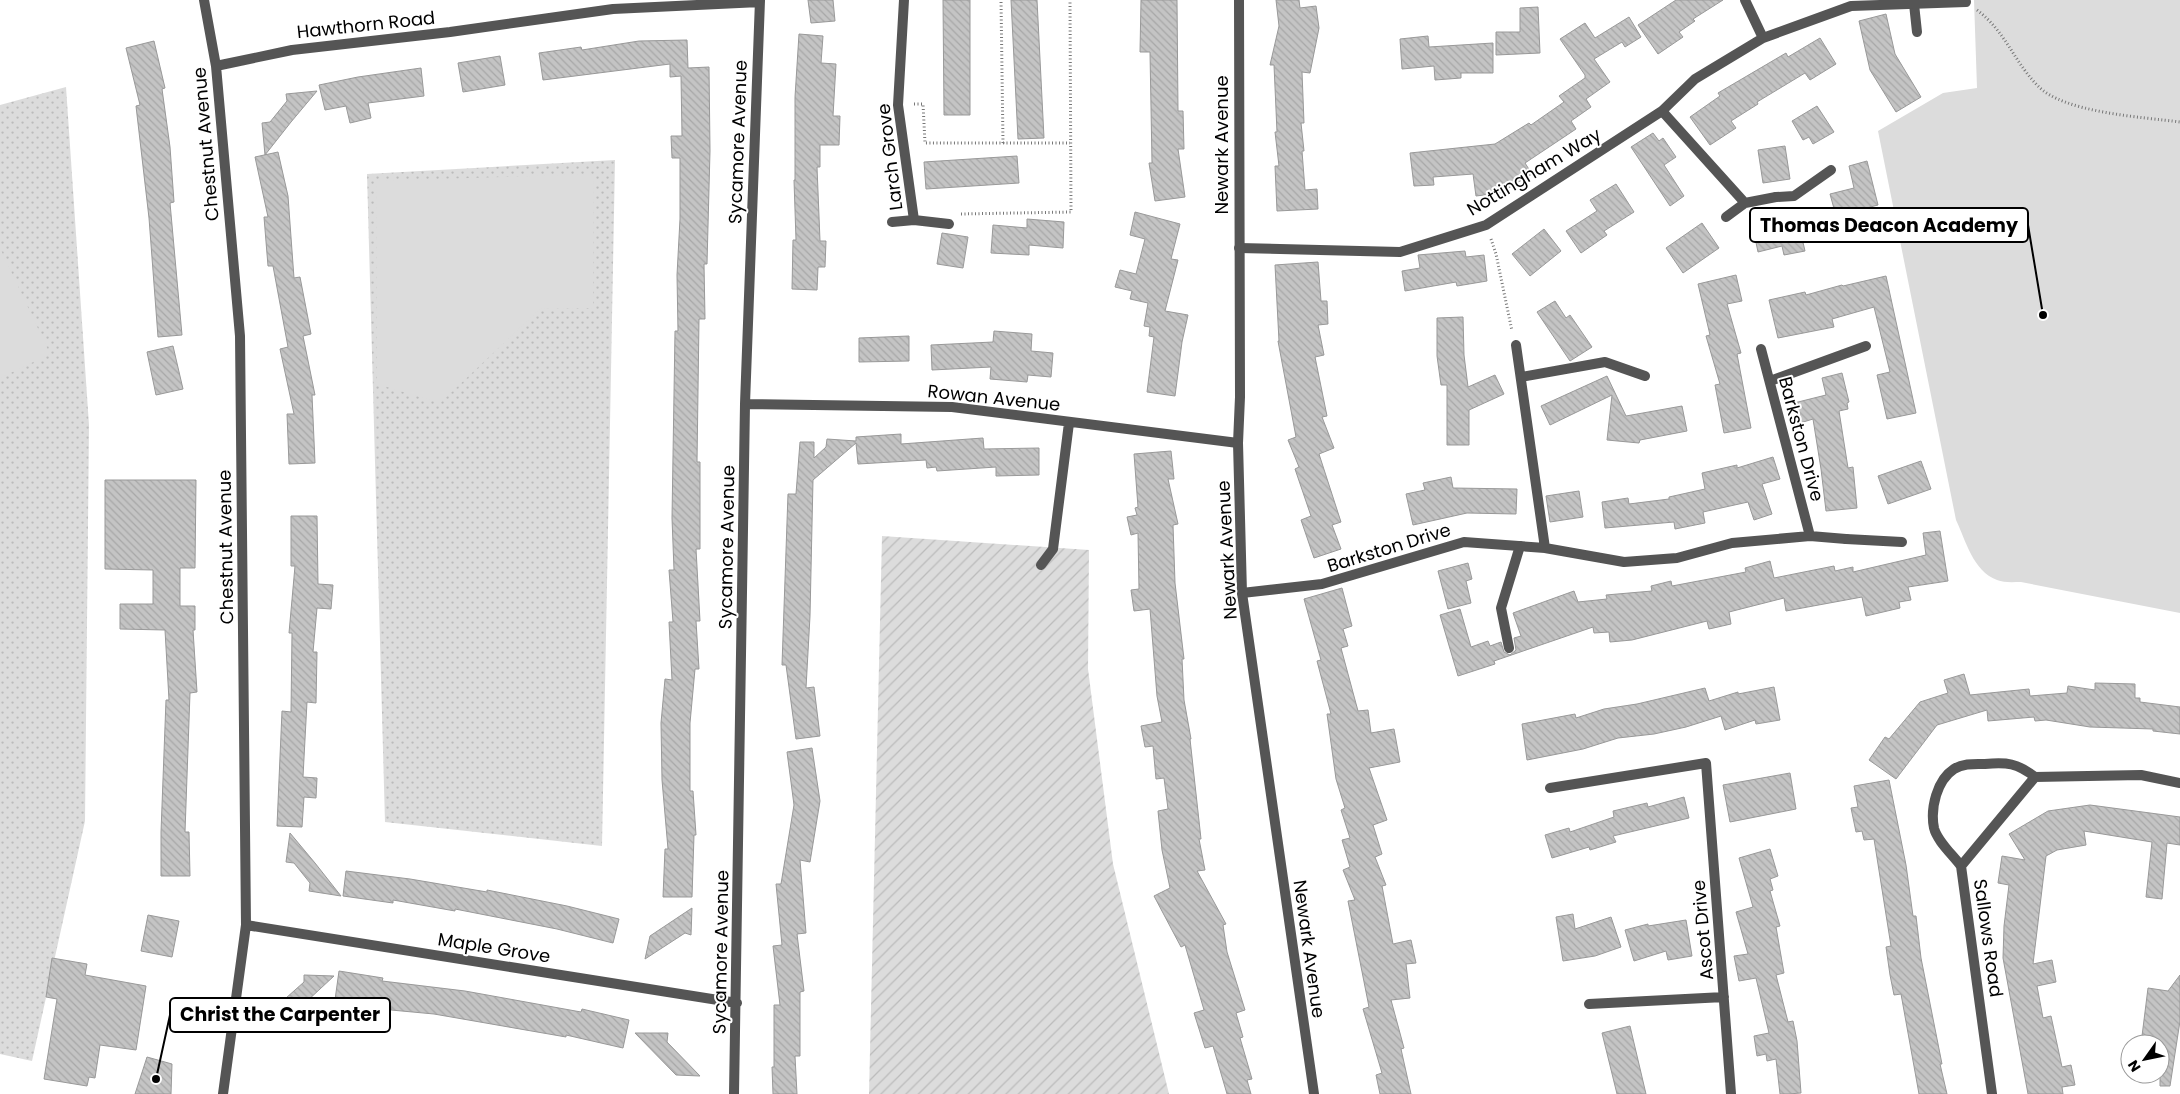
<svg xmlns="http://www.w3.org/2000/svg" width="2180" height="1094" viewBox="0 0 2180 1094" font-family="Poppins,sans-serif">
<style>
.grass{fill:url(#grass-dots)}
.park{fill:#dcdcdc}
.garden{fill:url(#garden-furrows)}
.building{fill:url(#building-back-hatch);stroke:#999}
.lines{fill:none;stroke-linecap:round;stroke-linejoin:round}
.path{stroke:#777;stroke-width:3;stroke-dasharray:1 2.5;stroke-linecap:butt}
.service{stroke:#555;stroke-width:10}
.minor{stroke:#555;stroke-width:10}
.tertiary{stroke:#555;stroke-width:10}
.labels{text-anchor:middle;stroke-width:4;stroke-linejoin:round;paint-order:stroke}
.street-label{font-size:18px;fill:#000;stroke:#fff}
.leader{fill:none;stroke:#000;stroke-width:2}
.callout-dot{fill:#000;stroke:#fff;stroke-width:2}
.callout{fill:#fff;stroke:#000;stroke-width:2}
.callout-label{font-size:19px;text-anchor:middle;font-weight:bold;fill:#000}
</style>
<defs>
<pattern id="grass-dots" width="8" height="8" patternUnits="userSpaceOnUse" patternTransform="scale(1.25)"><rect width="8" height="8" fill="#dcdcdc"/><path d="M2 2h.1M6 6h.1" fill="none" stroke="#bbb" stroke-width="1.8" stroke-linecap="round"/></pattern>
<pattern id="garden-furrows" width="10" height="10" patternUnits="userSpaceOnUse" patternTransform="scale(1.25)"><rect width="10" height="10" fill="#dcdcdc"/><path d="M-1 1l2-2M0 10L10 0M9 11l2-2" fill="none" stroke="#bbb"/></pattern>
<pattern id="building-back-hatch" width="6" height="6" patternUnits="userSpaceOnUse" patternTransform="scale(1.25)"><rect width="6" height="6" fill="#c4c4c4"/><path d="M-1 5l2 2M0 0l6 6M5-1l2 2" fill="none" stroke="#a7a7a7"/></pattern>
</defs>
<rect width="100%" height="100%" fill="#fff"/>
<path class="grass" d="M66,87L89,425L85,821L32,1061L0,1054V105Z
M615,160L602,846L385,822L367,174Z"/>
<path class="park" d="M1974,0H2180V613L2021,582C2014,582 2004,583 1997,580C1973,571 1966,541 1956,520L1878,131L1943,93L1977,88Z
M594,174L593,308L540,309L440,403L377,384L376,181Z
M0,248L50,354L0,378Z"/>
<path class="garden" d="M882,536L1089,550L1088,669L1113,864L1169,1094H869Z"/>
<path class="building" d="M808,0H833L835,21L811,23Z
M943,0H970V115H944Z
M1011,0H1037L1044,138L1018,139Z
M1141,0H1177L1178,111H1183L1184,149H1178L1185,197L1155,201L1149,163H1152L1150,52H1140Z
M1276,0H1299L1300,8L1316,6L1319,28L1310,73L1302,72L1304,123H1301L1304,151H1302L1305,190L1317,189L1318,209L1277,211L1275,166H1279L1275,132H1277L1274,65H1270L1279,26Z
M1676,0H1723L1693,19L1695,21L1679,32L1683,37L1658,54L1638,25Z
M1538,7L1540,53L1496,55V32H1520V8Z
M1886,14L1895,54L1921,97L1896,112L1870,70L1859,21Z
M1629,17L1641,37L1625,47L1622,42L1594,59L1610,82L1586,99L1591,107L1571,121L1576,129L1525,163L1532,174L1500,193L1476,196L1473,174L1433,177L1434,185L1414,186L1410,153L1495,144L1529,123L1531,125L1564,102L1559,96L1585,78V75L1560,39L1585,23L1595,38Z
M799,34L823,36L821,63L836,64L833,116H840L839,145H820V167H817L820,241H826L825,267H818L817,290L792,289L793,240H796L794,180H795V97Z
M1428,36L1429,47L1493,43V73H1461V78L1435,80L1434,66L1402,69L1400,39Z
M1820,38L1836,64L1810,80L1805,73L1757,102L1758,104L1731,121L1736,128L1710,145L1690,117L1720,96L1718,93L1786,53L1788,57Z
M687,40L688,68L709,67L710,151L707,264H704L705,319H699L697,462H700V549H696L700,621H696L699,669H695L690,723V791H693L696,835H694L692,897H663L665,849H668L662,780L661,723L665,679L672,680L669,622H673L669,570H674L672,518L675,331H678L677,275L680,219V158H672L671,136H682L681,76L670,77V64L543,80L539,53L581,47L582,50L639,41Z
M154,41L165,88L162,89L170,147L174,202L170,203L182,335L158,337L149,218L136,106L140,105L126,48Z
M500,56L505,85L463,92L458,63Z
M421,68L424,96L368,103L371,118L350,123L346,106L325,110L319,85L358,77Z
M317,91L291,122L265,155L262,123L270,122L287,101L286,94Z
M1817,106L1834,132L1813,144L1809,137L1803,140L1792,121Z
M1653,133L1659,141L1663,138L1676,157L1664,165L1684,196L1670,206L1631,147Z
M1785,146L1790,179L1763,183L1758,150Z
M278,152L288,196L294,278L300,277L311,334L303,336L315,395H312L315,463L289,464L287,414H294L280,349L288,347L273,266H268L264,217H268L255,157Z
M1017,156L1019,183L926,189L924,162Z
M1867,161L1878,205L1836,216L1830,194L1854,188L1849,166Z
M1616,184L1634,212L1604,231L1607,235L1581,253L1566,231L1597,211L1590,200Z
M1135,212L1180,224L1171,259L1178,260L1165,311L1188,315L1182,342L1175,396L1147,392L1154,337L1149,336L1150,327L1144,326L1148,303L1130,299L1132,291L1115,287L1120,270L1136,274L1145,239L1130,235Z
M1796,212L1805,251L1784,255L1782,246L1758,252L1754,233L1781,227L1778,216Z
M1027,219L1064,222L1063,248L1029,245V255L991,253L993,225L1027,228Z
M1702,223L1719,248L1683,273L1666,248Z
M1544,229L1561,251L1530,276L1512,254Z
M942,233L968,237L963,268L937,264Z
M1465,251L1466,257L1484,255L1487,281L1457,286L1456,282L1405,291L1402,271L1420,268L1418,255Z
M1318,262L1321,301H1327L1328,324L1318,325L1324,355L1315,357L1327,416L1322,417L1334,448L1319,454L1341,522L1332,525L1341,549L1314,558L1301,520L1311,516L1295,469L1299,467L1288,440L1296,437L1278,341H1279L1275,265Z
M1736,275L1742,301L1727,304L1741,353L1737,354L1751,428L1724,433L1715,385L1720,384L1706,336L1710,335L1698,284Z
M1886,276L1916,413L1887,419L1877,375L1890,372L1874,307L1832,319L1834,327L1778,338L1769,300L1805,292L1806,295L1842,285L1843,286Z
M1555,301L1566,318L1570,315L1592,347L1570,361L1537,312Z
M1463,317L1464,355L1468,387L1495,375L1504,394L1469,410V445H1447V385H1441L1437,356V318Z
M994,331L1032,334L1031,351L1053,353L1051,377L1028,375L1027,382L990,379L991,367L932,370L931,345L993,342Z
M909,336V361L859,362V338Z
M173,346L183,389L156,395L147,352Z
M1842,373L1849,402L1847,403L1848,409L1839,411L1848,468L1853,467L1857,508L1826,511L1821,469L1813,419L1800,423L1794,403L1826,395L1822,378Z
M1607,376L1626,416L1682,406L1687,431L1640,440L1639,443L1607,440L1612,395L1550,425L1541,406Z
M901,434V444L983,438L984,449L1039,448V475L996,476V467L937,471L936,467L927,468L926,460L858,464L856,443L813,480L810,616L806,688L814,687L820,736L796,739L786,665H782L788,494H796L800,442H814V458L826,447L827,439L856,441V437Z
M1171,451L1174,479H1168L1178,524L1173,525L1175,583L1184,659H1182L1184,700L1191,739H1190L1201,839H1199L1205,870L1197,871L1226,924L1223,925L1227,952L1245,1010L1236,1013L1243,1037L1240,1038L1252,1079L1247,1080L1251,1094H1227L1213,1046L1205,1048L1194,1013L1204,1010L1185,945L1181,947L1154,896L1170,888L1162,850L1158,811L1168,809L1164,778L1156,779L1153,746L1145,747L1141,726L1162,722L1157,696L1150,609L1134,611L1131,590L1139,589L1138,533L1131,535L1127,517L1137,515L1135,508L1138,507L1134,454Z
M1773,457L1780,479L1762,484L1772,514L1754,520L1748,502L1703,512L1705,523L1675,529L1674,522L1605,528L1602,502L1628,498L1629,504L1669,499V497L1705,489L1702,473L1737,465V468Z
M1921,461L1931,489L1888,504L1878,476Z
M1451,477L1453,488L1517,489L1516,514L1467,513L1413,525L1406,494L1425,490L1423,483Z
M105,480H196L195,568H180V606H195V630H193L197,692L190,693L185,832H189L190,876H161V832L166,700H169L165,630L120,629V604H153V570L105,569Z
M1579,491L1583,517L1550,522L1546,496Z
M291,516H317L318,584L333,585L331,609L317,608L313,652H317L316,703L307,702L303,777L317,778L316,798L304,797L302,827L277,826L282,711L291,712L292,633H289L295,566H291Z
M1940,531L1948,581L1908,587L1911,600L1899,602L1900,608L1866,616L1862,597L1786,611L1784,598L1729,612L1731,624L1709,629L1707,621L1632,640L1610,642L1609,632L1594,633L1593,627L1494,661L1495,664L1458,676L1440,615L1460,609L1471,647L1488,641L1490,646L1501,642L1504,652L1510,655L1516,650L1514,638L1521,636L1513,613L1574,591L1578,602L1607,599L1606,595L1652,591L1651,586L1671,581L1672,586L1746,572L1745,568L1770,561L1774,578L1834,566L1835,571L1853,567V572L1926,555L1923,533Z
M1468,563L1472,579L1466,581L1471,603L1448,609L1438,571Z
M1342,588L1352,626L1343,629L1348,646L1341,648L1358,711L1368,710L1371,733L1394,729L1400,762L1369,768L1387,820L1373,825L1382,854L1375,857L1386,885L1382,886L1393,944L1411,940L1416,963L1406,964L1410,998L1391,1000L1404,1048L1401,1049L1411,1094H1380L1376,1075L1382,1073L1363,1009L1369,1007L1348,901L1355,900L1343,870L1350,867L1342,840L1350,838L1341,810L1345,808L1336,779L1327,714H1331L1317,661L1321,660L1304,599Z
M1964,674L1970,695L2029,689L2030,696L2067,693L2068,686L2095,690V683L2135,684V698H2140V702L2180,707V734L2153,731V729L2090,727L2046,720L2035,721L2034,717L1988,721L1987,710L1937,725L1896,779L1869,760L1885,737L1889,739L1920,702L1948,693L1944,680Z
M1774,687L1780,720L1756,724L1755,720L1725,730L1721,716L1686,727L1654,734L1618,738L1583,749L1527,760L1522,724L1575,714L1576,718L1604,709L1637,704L1705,688L1709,701L1738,692V694Z
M812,748L820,801L810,862L800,860L806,933L797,934L804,991L800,992V1056H795L797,1094H773L772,1067H774V1005H780L773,946L782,945L776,884H781L794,805L787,752Z
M1790,773L1796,809L1730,822L1723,785Z
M1889,780L1906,865L1913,916H1916L1921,958L1942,1064H1940L1947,1094H1919L1901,994L1894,995L1890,975L1886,947L1891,946L1874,839L1864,840L1862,831L1856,832L1851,808L1858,807L1854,786Z
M1684,797L1689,818L1613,836L1616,842L1590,850L1589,847L1552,858L1545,835L1569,828L1570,832L1614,817L1613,811L1647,803L1648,807Z
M2090,805L2180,817V845L2167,843L2162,899L2146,897L2152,842L2084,831L2086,845L2057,850L2046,856L2033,964L2052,960L2056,982L2037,986L2043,1018L2051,1016L2062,1067L2071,1065L2075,1085L2062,1087L2063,1094H2028L2003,958L2004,926L2009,885L1998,883L2002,856L2025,860L2009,834L2048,811Z
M290,833L315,863L341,896L309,891L310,883L294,863L286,862Z
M1770,849L1778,876L1770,879L1773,890L1770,891L1780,926L1776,927L1784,973L1776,975L1788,1022L1793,1021L1797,1041L1801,1093L1788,1094H1780L1776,1059L1767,1061L1766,1054L1757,1056L1754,1036L1769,1033L1756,978L1739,981L1734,956L1748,954L1736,912L1753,907L1739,858Z
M346,871L410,879L487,892V890L567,906L619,919L613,943L557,929L455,909V911L393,900V903L343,896Z
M692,908L691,935L685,933L645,959L650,936Z
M1573,914L1575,929L1611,917L1621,947L1595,956L1563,961L1556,917Z
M148,915L179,921L172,957L141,951Z
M1686,920L1692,956L1668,960L1666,951L1634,961L1625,930L1648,924V926Z
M52,958L87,964L85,975L146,986L136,1050L100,1045L95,1078L89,1077L87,1086L44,1079L57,999L46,997Z
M339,971L383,978L382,981L465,991L581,1012L582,1009L629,1020L623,1048L566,1035V1037L434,1014L391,1010L392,1008L357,1002L356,1010L334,1007Z
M304,975L334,976L292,1015L268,1014L304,982Z
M2180,975V1021L2170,1086H2160V1044H2141L2148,988L2168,991Z
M1630,1026L1646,1094H1617L1602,1033Z
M635,1033H668L667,1042L700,1076L676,1075Z
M147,1057L172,1064L171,1094H135Z"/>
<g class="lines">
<path class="path" d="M1977,10C2006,32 2013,60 2037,85C2062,113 2143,117 2180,122
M914,104H923L925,143H1003L1001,0
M1003,143H1070
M961,214L1071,212L1070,0
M1491,239L1496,254L1512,331"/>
<path class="service" d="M1914,4L1917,32
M1776,197L1794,196L1831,170
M1846,539L1902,542
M1509,648L1501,608L1520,546"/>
<path class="minor" d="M204,0L216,66L240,336L246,925L223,1094
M904,0L898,105L914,220
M1745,0L1763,38
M216,66L292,50L450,32L613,9L760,2
M1662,111L1745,203
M1726,217L1745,203L1776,197
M892,222L914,220L949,224
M1239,248L1400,252L1486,225L1662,111L1695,79L1763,38L1851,6L1966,2
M1516,345L1545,548
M1761,349L1810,536
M1521,377L1605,362L1645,376
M1770,381L1866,346
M745,404L952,407L1238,443
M1041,565L1053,549L1069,423
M1242,593L1322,584L1464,542L1545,548L1624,562L1677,558L1732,543L1810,536L1846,539
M1550,788L1706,763L1731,1094
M1961,866C1953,855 1937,841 1934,828C1930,808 1937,780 1954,769C1963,763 1975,764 1985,764C2007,762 2017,763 2035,777
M246,925L737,1003
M1589,1004L1724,997
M734,1094L745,404L760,0
M1992,1094L1961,866L2035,777L2141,775L2180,783"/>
<path class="tertiary" d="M1239,0L1240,397L1238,443L1242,593L1314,1094"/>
</g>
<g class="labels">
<g class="street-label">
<text transform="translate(366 25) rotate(-6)" y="6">Hawthorn Road</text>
<text transform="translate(738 142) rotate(-88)" y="6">Sycamore Avenue</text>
<text transform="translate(206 144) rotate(-95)" y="6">Chestnut Avenue</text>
<text transform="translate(1222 145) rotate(-90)" y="6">Newark Avenue</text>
<text transform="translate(890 157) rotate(-97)" y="6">Larch Grove</text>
<text transform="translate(1534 172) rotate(-31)" y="6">Nottingham Way</text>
<text transform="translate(994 398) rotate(6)" y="6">Rowan Avenue</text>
<text transform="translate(1801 439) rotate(75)" y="6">Barkston Drive</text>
<text transform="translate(226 547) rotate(-91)" y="6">Chestnut Avenue</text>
<text transform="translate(727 547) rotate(-89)" y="6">Sycamore Avenue</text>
<text transform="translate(1389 548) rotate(-17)" y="6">Barkston Drive</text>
<text transform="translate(1227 550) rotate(-93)" y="6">Newark Avenue</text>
<text transform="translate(1703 930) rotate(-95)" y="6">Ascot Drive</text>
<text transform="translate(1988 938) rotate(82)" y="6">Sallows Road</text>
<text transform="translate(494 948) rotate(9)" y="6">Maple Grove</text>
<text transform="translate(1309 949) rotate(82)" y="6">Newark Avenue</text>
<text transform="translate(721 952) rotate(-89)" y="6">Sycamore Avenue</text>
</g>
</g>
<path class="leader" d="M2043 315L2028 225M156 1079L170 1015"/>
<g class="callout-dot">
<circle cx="2043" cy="315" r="5"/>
<circle cx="156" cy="1079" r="5"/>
</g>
<g class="callout">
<rect x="1750" y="208" width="278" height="34" rx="5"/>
<rect x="170" y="998" width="220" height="34" rx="5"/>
</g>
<g class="callout-label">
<text x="1889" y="232">Thomas Deacon Academy</text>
<text x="280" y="1021">Christ the Carpenter</text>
</g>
<g transform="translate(2145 1059) rotate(237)"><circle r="24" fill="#ffffff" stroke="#999999"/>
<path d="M0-4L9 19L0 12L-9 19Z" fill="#000000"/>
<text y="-8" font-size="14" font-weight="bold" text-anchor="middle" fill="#000000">N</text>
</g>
</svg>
